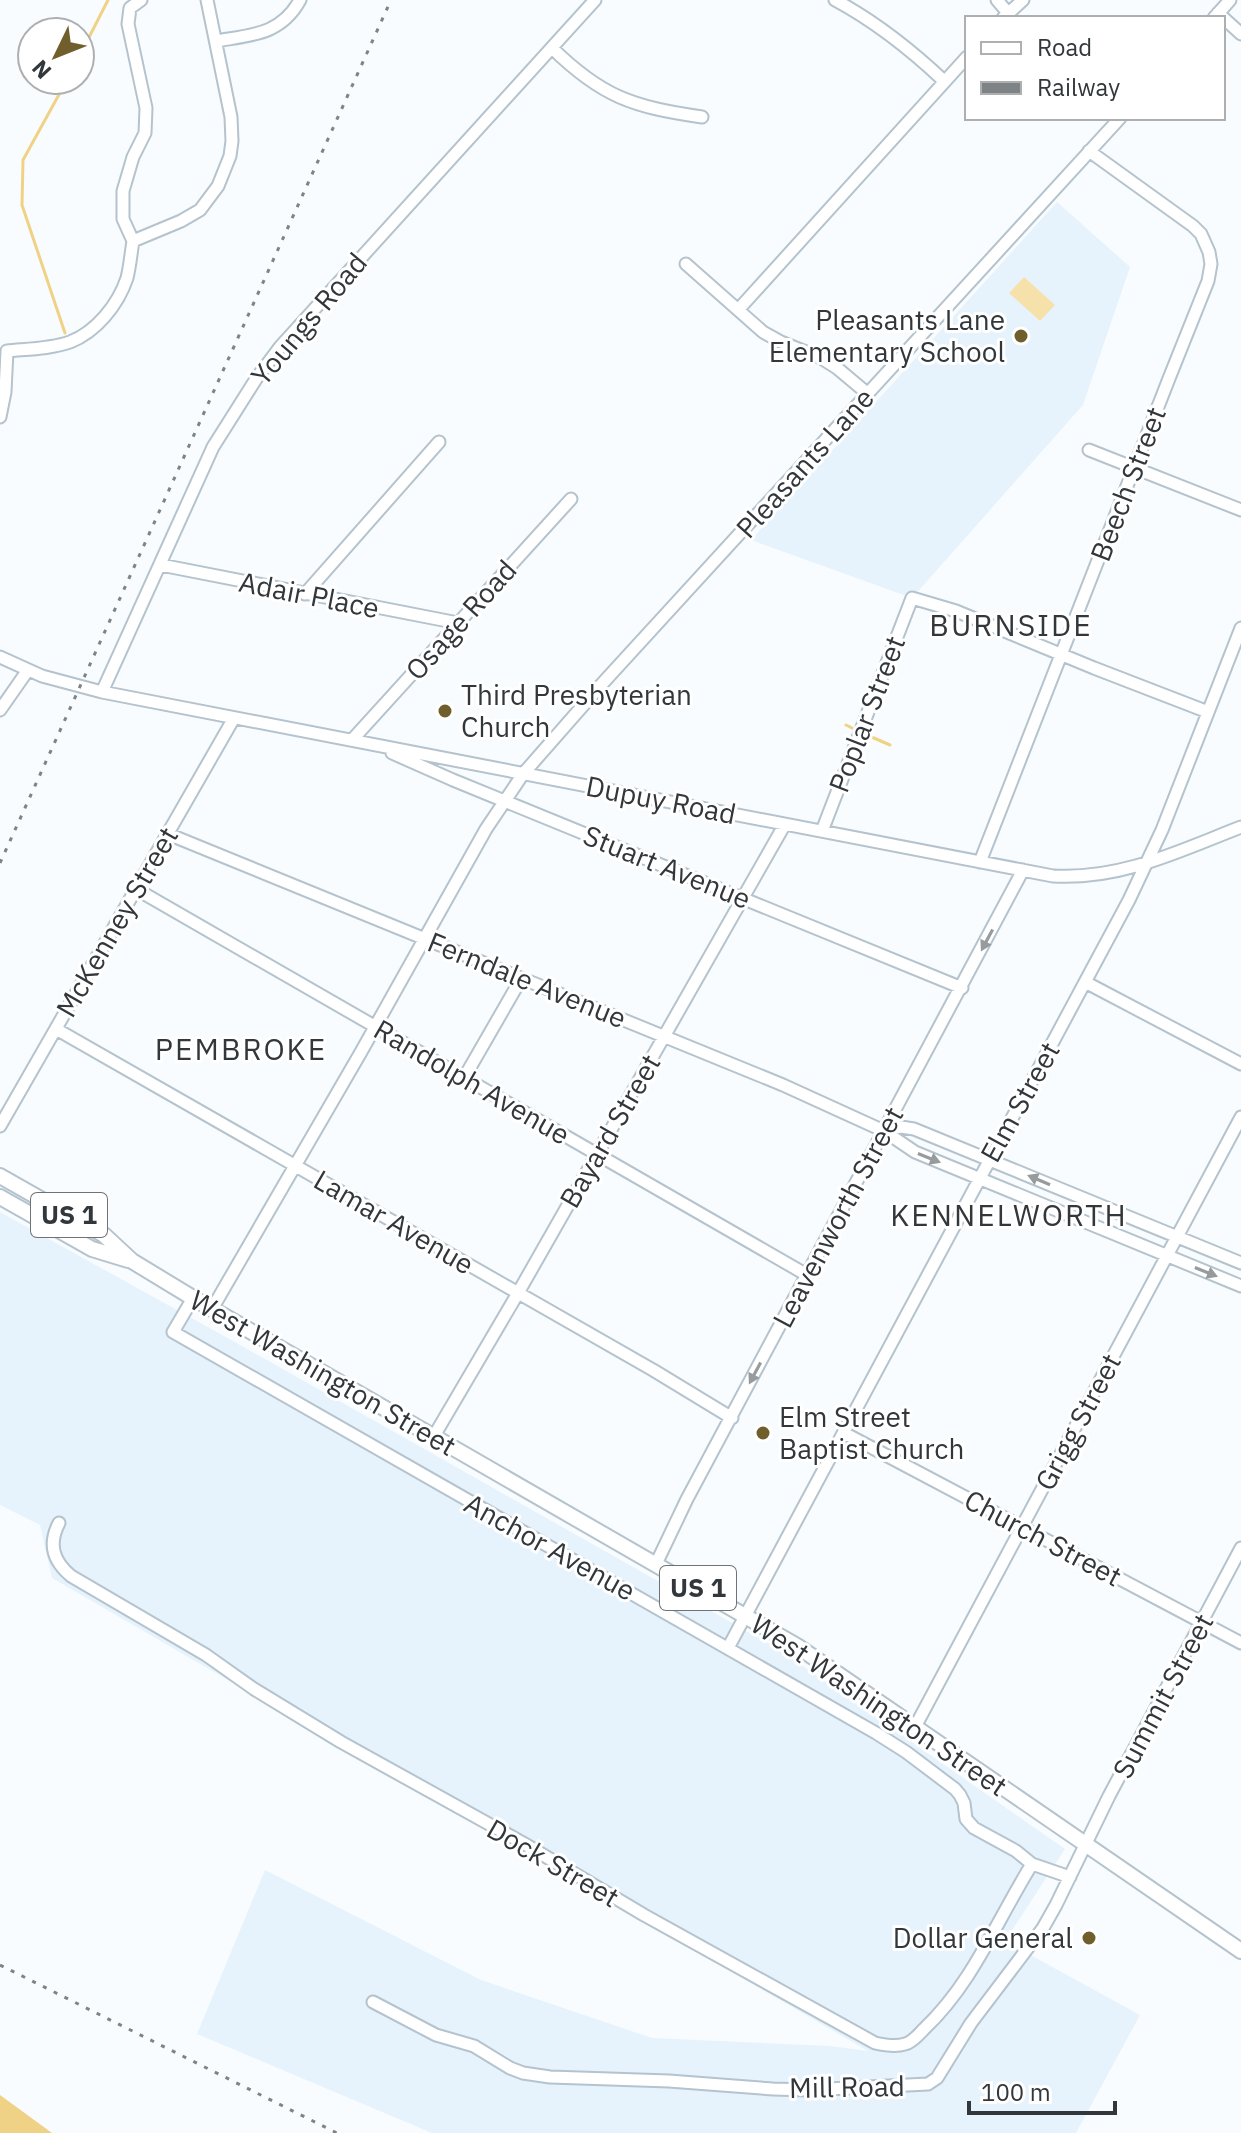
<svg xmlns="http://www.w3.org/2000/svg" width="1241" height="2133" viewBox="0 0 1241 2133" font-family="'IBM Plex Sans',sans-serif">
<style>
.built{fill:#e6f3fc}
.green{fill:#f7e1ab}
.water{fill:#efd286}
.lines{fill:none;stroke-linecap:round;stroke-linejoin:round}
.stream{stroke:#efd286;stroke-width:3}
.minor-casing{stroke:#b4c3cd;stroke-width:15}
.major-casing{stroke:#b4c3cd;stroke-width:18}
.minor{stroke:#fff;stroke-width:11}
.major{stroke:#fff;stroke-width:14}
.rail{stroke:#7e8386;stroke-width:3;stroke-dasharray:4 8;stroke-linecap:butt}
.oneway{fill:#989b9d}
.poi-dot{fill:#715e2d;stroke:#fff;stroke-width:3}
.labels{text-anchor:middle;stroke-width:6;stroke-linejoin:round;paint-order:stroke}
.shield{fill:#fff;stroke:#6f7376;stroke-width:2}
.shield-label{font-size:26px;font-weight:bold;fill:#31373b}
.street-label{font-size:28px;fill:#31373b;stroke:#fff}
.poi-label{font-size:28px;fill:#31373b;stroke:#fff;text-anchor:end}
.neighbourhood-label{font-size:30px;letter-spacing:2px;fill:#31373b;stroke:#fff}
</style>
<rect width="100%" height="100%" fill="#f9fcfe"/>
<path class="built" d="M1057,202L1130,267L1083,405L912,598L751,540Z
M0,1212L233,1341L780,1650L1065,1849L1005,1941L1140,2015L1076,2133H432L197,2034L265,1870L481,1980L652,2038L830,2046L868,2051L52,1578L40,1525L0,1505Z"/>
<path class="green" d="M1024,277L1055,305L1040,321L1009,293Z"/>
<path class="water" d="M0,2095L52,2133H0Z"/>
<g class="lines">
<path class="stream" d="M80,55L108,0
M65,333L22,205L23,160L67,80
M846,725L852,728
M867,735L890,745"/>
<g class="minor-casing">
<path id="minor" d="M835,0C876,22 910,49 944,81
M997,0L1008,13
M1218,13L1241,34
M1003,18L1023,0
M1214,18L1230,0
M216,41C251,35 281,35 300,0
M552,48C602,97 633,107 702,117
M133,241L181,221L200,210L218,186L230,156L232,141L231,117L207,0
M133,241L123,219V191L133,157L145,133L146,108L128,24L130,8L141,0
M686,264L763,332L781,342L821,358L837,368L868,394
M738,310L967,57
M0,417L5,392L7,351C27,349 50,349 70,342C96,332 118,305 127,278C130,266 131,253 133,241
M1089,450L1241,510
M161,565L458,623
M305,594L439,442
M0,657L42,676L102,692L1053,876C1121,880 1179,851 1241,827
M102,692L213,447L256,379L280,347L595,0
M0,710L28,670
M352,740L571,499
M392,753L453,780L962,988
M822,831L912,598L956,611L1094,668L1208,712
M168,834L783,1085L884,1131L915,1152L1241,1286
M980,862L1170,376L1208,281L1211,264L1209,252L1201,234L1193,226L1089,151
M136,889L807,1275
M1085,982L1241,1064
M56,1029L653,1370L732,1418
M464,1078L521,979
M0,1126L234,718
M884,1131L901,1127L914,1129L1241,1263
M193,1298L173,1332L876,1733L906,1752L955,1789L960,1795L964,1803L966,1819L974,1828L1016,1851L1032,1864L1070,1877
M212,1309L361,1052L486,829L523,774L601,685L1120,118
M844,1433L1241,1643
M434,1436L518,1293L785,824
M59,1523C48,1544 53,1561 71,1576L206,1655L254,1689L341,1742L523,1843L644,1915L875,2043C884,2045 896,2047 905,2044C913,2042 919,2034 924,2029C973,1983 997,1920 1032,1864
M656,1564L687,1499L1023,870
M728,1648L1129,900L1162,830L1241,628
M915,1727L1241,1117
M373,2002L436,2035L474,2046L510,2068L523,2073L550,2077L669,2081L773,2089L808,2090L928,2084L937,2078L971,2023L1043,1928L1056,1905L1109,1796L1241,1548"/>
</g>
<g class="major-casing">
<path id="major" d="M0,1176L104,1235L132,1261L193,1298L797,1646L1241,1951
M0,1197L92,1249L128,1260"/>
</g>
<use href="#minor" class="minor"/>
<use href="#major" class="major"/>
<path class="rail" d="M0,863L391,0
M0,1965L337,2133"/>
</g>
<defs><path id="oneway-solid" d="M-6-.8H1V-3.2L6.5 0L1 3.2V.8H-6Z" transform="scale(2)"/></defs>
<g class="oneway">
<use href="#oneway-solid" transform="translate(987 940) rotate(118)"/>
<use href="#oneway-solid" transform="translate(929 1158) rotate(22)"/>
<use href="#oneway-solid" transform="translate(1039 1180) rotate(-157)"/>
<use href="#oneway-solid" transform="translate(1206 1272) rotate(22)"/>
<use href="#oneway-solid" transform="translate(755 1373) rotate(118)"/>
</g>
<g class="poi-dot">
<circle cx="1021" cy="336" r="8"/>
<circle cx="445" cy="711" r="8"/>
<circle cx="763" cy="1433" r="8"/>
<circle cx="1089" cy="1938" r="8"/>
</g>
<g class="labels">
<g class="shield">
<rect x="31" y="1193" width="76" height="44" rx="6"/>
<rect x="660" y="1566" width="76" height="44" rx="6"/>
</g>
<g class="shield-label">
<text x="69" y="1224">US 1</text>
<text x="698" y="1597">US 1</text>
</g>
<g class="street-label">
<text transform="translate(309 319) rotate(-50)" y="10">Youngs Road</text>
<text transform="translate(805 463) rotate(-48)" y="10">Pleasants Lane</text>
<text transform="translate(1128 484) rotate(-69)" y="10">Beech Street</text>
<text transform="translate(309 595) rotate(11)" y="10">Adair Place</text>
<text transform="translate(461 620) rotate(-48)" y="10">Osage Road</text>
<text transform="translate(867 714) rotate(-69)" y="10">Poplar Street</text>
<text transform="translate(661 800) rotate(11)" y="10">Dupuy Road</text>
<text transform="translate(667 867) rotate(22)" y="10">Stuart Avenue</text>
<text transform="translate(117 922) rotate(-60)" y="10">McKenney Street</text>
<text transform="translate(527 980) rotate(22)" y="10">Ferndale Avenue</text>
<text transform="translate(472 1082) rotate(30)" y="10">Randolph Avenue</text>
<text transform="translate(1020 1102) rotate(-61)" y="10">Elm Street</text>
<text transform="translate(610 1131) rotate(-60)" y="10">Bayard Street</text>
<text transform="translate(838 1217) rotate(-62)" y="10">Leavenworth Street</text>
<text transform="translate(394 1222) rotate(30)" y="10">Lamar Avenue</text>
<text transform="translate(323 1373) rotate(30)" y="10">West Washington Street</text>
<text transform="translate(1078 1422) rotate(-62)" y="10">Grigg Street</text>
<text transform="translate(1043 1538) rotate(28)" y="10">Church Street</text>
<text transform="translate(550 1547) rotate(29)" y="10">Anchor Avenue</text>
<text transform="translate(1163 1696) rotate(-62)" y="10">Summit Street</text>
<text transform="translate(879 1705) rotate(34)" y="10">West Washington Street</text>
<text transform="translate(553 1863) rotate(30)" y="10">Dock Street</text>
<text transform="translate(847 2087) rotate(-1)" y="10">Mill Road</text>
</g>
<g class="poi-label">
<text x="1005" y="330">Pleasants Lane<tspan x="1005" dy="32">Elementary School</tspan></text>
<text x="461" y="705" text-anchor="start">Third Presbyterian<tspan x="461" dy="32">Church</tspan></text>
<text x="779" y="1427" text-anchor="start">Elm Street<tspan x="779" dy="32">Baptist Church</tspan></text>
<text x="1073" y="1948">Dollar General</text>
</g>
<g class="neighbourhood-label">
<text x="1011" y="636">BURNSIDE</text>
<text x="241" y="1060">PEMBROKE</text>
<text x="1009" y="1226">KENNELWORTH</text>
</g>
</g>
<rect x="965" y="16" width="260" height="104" fill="#ffffff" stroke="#adafb1" stroke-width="2"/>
<rect x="981" y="42" width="40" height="12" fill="#ffffff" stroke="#adafb1" stroke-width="2"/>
<text x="1037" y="56" font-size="24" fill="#31373b">Road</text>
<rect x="981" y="82" width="40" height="12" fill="#7e8386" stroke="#adafb1" stroke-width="2"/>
<text x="1037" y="96" font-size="24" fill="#31373b">Railway</text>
<g transform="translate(56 56) rotate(227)"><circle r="38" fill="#ffffff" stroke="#adafb1" stroke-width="2"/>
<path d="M0-6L14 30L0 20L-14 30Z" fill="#715e2d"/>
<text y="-12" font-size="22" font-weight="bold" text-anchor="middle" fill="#31373b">N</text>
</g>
<path d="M969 2101v12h146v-12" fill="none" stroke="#31373b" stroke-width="4"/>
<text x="981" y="2101" font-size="24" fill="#31373b" stroke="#ffffff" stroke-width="6" paint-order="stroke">100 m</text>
</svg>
